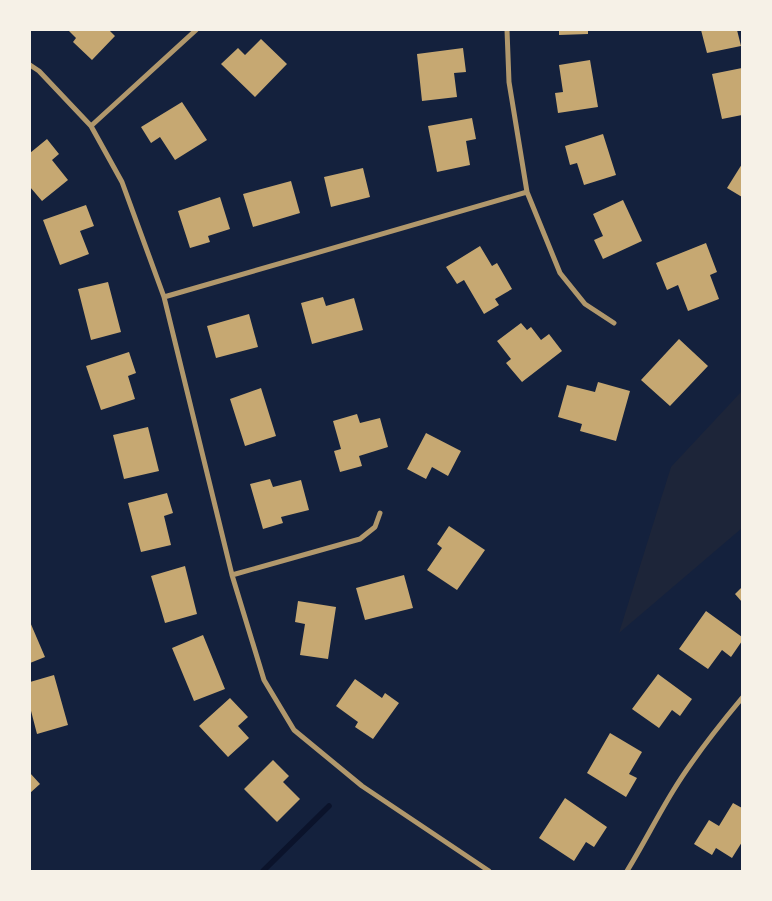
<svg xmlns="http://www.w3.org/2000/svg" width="772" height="901" viewBox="0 0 772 901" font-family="'DejaVu Sans',sans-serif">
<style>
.green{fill:#1d2539}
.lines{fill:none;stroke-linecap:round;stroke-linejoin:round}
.stream{stroke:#0b132b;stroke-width:5.5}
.building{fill:#c6a872}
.minor{stroke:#b1986c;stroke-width:5}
</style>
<rect width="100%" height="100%" fill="#14213d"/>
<path class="green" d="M742,391V528L619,633L671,467Z"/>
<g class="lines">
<path class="stream" d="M263,871L329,806"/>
</g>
<path class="building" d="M68,30H109L115,36L92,60L73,42L76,38Z
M559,30H588V34L559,35Z
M701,30H737L741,46L707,53Z
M261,39L287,64L255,97L221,64L238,48L245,55Z
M463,48L466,72L454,73L457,97L422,101L417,54Z
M590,60L598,107L558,113L555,93L563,92L559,65Z
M742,68V115L722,119L712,74Z
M182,102L207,140L175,160L160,137L151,143L141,127Z
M472,118L476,139L466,141L470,165L437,172L428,126Z
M603,134L616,175L584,185L577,163L570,165L565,146Z
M47,139L59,154L52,160L68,180L42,201L30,187V153Z
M742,164V197L727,188Z
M363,168L370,197L331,207L324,177Z
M291,181L300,213L253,227L243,194Z
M220,197L230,229L208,236L210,242L190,248L178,211Z
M623,200L642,241L603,259L594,240L603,236L593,214Z
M86,205L94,226L80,231L89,254L60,265L43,220Z
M706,243L717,272L710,275L719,299L688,311L678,285L667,290L656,263Z
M480,246L492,266L497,263L512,289L495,299L499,305L484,314L464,280L457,284L446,267Z
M108,282L121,332L91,340L78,289Z
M323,297L326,306L354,298L363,330L312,344L301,303Z
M249,314L258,347L216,358L207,326Z
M521,323L527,330L531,327L541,340L549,334L562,351L522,382L506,363L511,359L497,341Z
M679,339L708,366L670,406L641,380Z
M129,352L136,373L128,376L135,399L101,410L86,366Z
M598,382L630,391L616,441L580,431L582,424L558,417L567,385L595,392Z
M261,388L276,436L245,446L230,399Z
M357,414L360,423L380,418L388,447L359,456L362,466L340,472L334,451L341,449L333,421Z
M148,427L159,471L124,479L113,435Z
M426,433L461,451L448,476L432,467L426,479L407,469Z
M270,479L273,487L301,480L309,510L281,517L283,523L263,529L250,484Z
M167,493L173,513L164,516L171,545L141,552L128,503Z
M449,526L485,550L457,590L427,570L442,548L437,544Z
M185,566L197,614L165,623L151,576Z
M404,575L413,608L365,620L356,588Z
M742,587V602L735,594Z
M298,601L336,607L328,659L300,655L305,624L295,622Z
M706,611L742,637V641L731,657L722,650L708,669L679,649Z
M30,622L45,657L30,663Z
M203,635L225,689L194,701L172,648Z
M658,674L692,699L680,716L672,710L659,728L632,709Z
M54,675L68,725L37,734L30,707V682Z
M355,679L382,698L385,693L399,703L373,739L355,727L358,722L336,706Z
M230,698L248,717L238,726L249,738L228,757L199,726Z
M610,733L642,752L629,774L637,778L626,797L587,773Z
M273,760L289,776L283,782L300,799L277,822L244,789Z
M30,773L40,784L30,793Z
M565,798L607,827L594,847L586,842L574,861L539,838Z
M733,803L742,808V842L732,858L716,848L712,855L694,844L709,820L719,826Z"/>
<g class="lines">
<path class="minor" d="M507,30L509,82L527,192L560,273L585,304L614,323
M30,65L39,71L91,126L122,182L164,297L232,575L264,680L294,730L362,786L489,871
M91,126L196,30
M164,297L527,192
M232,575L360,539L375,527L380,513
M627,871C643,845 657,817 673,791C693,758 717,728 742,698"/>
</g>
<rect width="772" height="901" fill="none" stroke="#f6f1e7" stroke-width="62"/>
</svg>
